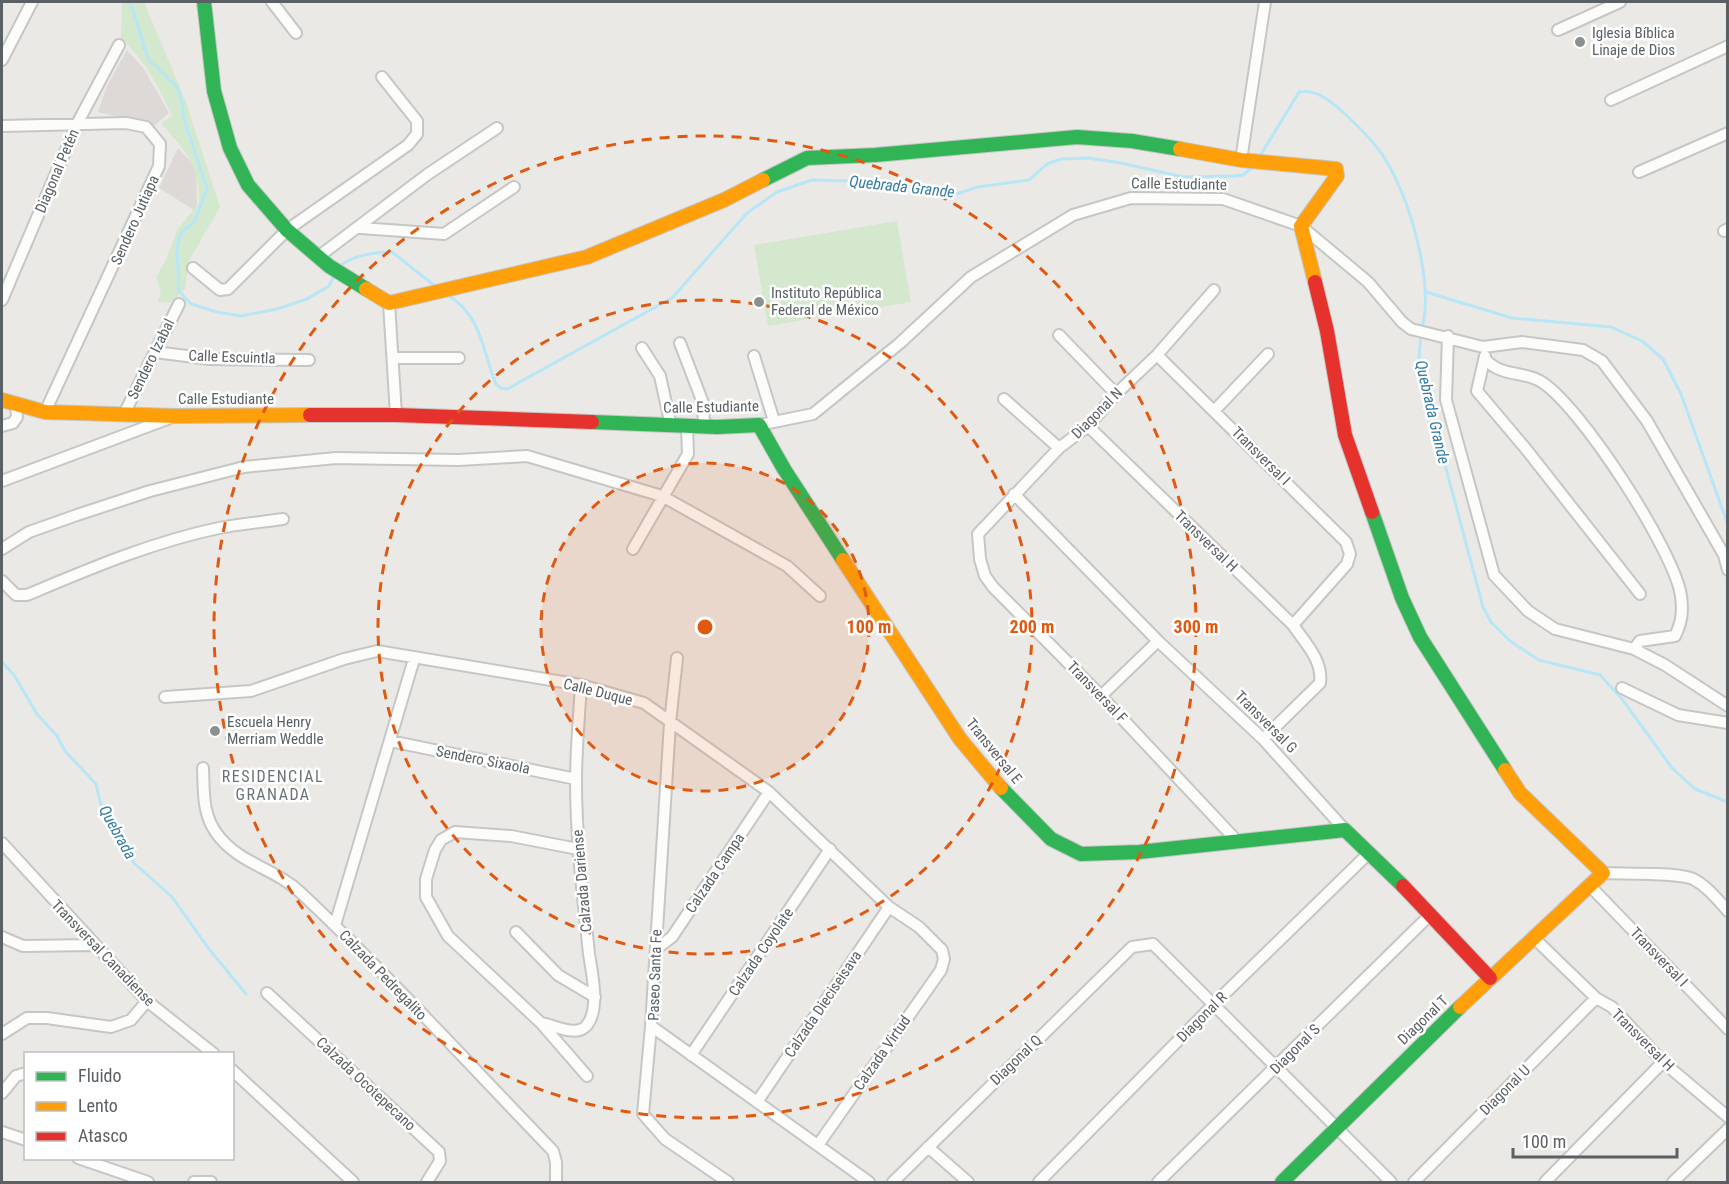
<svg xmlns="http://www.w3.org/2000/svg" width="1729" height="1184" viewBox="0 0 1729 1184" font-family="'Roboto Condensed',sans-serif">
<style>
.industrial{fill:#dcd9d6}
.green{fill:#d4e8ce}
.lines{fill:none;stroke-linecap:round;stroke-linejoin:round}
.stream{stroke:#b7e6f7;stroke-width:3}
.street-casing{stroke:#c6c6c6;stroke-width:14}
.fast-casing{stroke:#c6c6c6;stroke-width:16}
.slow-casing{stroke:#c6c6c6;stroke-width:16}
.jam-casing{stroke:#c6c6c6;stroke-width:16}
.street{stroke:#fcfcfb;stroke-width:10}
.fast{stroke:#30b455;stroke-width:14}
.slow{stroke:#ff9f0a;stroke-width:14}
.jam{stroke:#e5322d;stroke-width:14}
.ring{fill:none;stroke:#e15910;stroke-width:3;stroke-dasharray:10 8}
.poi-dot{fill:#8d9091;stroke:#fff;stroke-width:2}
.labels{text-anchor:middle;stroke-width:5;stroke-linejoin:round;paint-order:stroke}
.poi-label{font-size:15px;fill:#5a6064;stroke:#fff;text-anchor:start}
.street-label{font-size:15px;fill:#5a6064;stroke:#fff}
.water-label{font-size:16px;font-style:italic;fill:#337ba5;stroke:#fff}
.neighbourhood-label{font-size:16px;letter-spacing:1.5px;fill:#6b7276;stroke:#fff}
.centre{fill:#e15910;stroke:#fff;stroke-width:3}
.ring-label{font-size:18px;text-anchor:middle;font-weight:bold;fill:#e15910;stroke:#fff;stroke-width:5;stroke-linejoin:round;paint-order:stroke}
</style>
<rect width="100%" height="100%" fill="#ebe9e5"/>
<path class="industrial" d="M127,50L144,69L169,113L155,125L98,112L107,86Z
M178,148L196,167L197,204L194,210L159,188Z"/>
<path class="green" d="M122,2H144L186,102L220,207L189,261L185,289L170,303L158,302L161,291L156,277L166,260L177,230L199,203C200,164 185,151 161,123L172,116C158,87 146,60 121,39Z
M897,221L911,302L768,326L754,245Z"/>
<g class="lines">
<path class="stream" d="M130,2L148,59L175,85L180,94L185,122L207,188L195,221L181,233L177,247L179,291L191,304L217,312L241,316L277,309L307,299L329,286L335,274
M1260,156L1299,92C1317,89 1330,101 1343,112C1360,128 1377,144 1388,164C1411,204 1434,283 1422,328
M340,266C353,255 376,252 392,252L435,286
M1426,292L1512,318L1611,327L1642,341L1663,359L1681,394L1728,525
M448,295C483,318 481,348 496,384L501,388L507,389L672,298L747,213L777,192L812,180L885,182L953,195L978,187L1029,180L1047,164L1061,159L1088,158L1121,163L1183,177L1233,176L1243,175L1254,166
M1421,334L1419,358L1428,401L1483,607L1491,622L1510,641L1539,660L1600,675L1622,699L1672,768L1695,789L1728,802
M2,662L14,675L37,714L57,736L65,751L96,784L100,802L134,863L172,897L209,949L246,994"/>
<g class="street-casing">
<path id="street" d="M272,2L296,33
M1558,30L1620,2
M2,60L32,2
M1611,100L1728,46
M2,126L126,123L146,127L160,144L159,166L45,412
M1241,160L1265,2
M1639,172L1728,133
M361,228L444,234L514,187
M1724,231L1728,229
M318,257L428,174L497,128
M193,268L220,290L228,289L287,230L408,145L417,134V121L382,77
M1214,290L1157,355L1116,394L1088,426L1059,448L978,534L980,559L985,576L993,587L1101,696L1237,841
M2,300L77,124L119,45
M389,303L396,415
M1059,335L1116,394
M1448,336L1446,400L1494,575L1528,611L1555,629L1634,649L1665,665L1728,706
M680,343L703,403L704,426
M642,348L660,376L671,426
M155,352L210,359L309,360
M1157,355L1346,542L1350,554L1347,564L1293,625
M754,356L774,421
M1485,356L1477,391L1526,449L1640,594
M393,358H459
M1486,360C1502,377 1523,371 1540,381C1579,403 1675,552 1681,596C1683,611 1682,622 1675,636L1640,641L1634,649
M1004,399L1059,448
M1215,410L1268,354
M124,414L179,304
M759,425L813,414L900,343L971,277L1073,215L1131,198L1223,199L1301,226L1368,282L1402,322L1411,329L1483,347L1522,342L1583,350L1602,361L1647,421L1724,555L1728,556
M2,426L13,423L17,417L16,405
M1088,426L1293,625C1305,643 1323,660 1320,683L1263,739
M2,481L170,418
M1014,494L1158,641L1263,739L1345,830
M2,549L29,532L77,515L150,491L244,467L336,458L459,460L527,456L662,496L787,566L820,596
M633,549L688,454L687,426
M1724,555L1728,570
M2,581L16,595H27C89,569 152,542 219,528C240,524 262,522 283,519
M677,658L670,723L651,1026L869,1182
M1622,688L1678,715L1728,723
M1101,696L1158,641
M165,697L251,691L344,659L377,651L581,685L644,703L769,792L889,907L919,927L942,950L944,959L941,970L818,1145
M390,741L576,779
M203,768C204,791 202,814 217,834C239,864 275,868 301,893C388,975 469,1064 553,1151L556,1162V1182
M2,843L147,1001L214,1054
M578,849L511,836L455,832L441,840L435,850L426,879V897L448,936L541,1023L587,1076
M1603,873C1623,874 1678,872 1693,879C1707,886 1717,899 1728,911
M1590,886L1728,1029
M335,925L414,659
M516,932L558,975L595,997
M2,937L23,946L93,945
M1533,937L1596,998L1612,1007L1663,1062L1728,1117
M656,949L672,937L769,792
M267,993L439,1152L440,1161L427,1182
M541,1023C554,1025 577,1038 587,1025C600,1009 592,973 589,954C583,896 576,839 576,781C576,749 579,717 581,685
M651,1026L643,1114L665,1139L728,1182
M2,1034L27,1018H47L111,1027L131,1020L147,1001
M691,1055L830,849
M232,1070L353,1182
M2,1093L16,1076L26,1073
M757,1102L889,907
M2,1132L26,1140
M928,1147L968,1182
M78,1158L148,1182
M194,1182H211
M893,1182L1132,947L1153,944L1391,1182
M1039,1182L1214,1004L1368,854
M1158,1182L1431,914
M1414,1182L1596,998
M1545,1182L1663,1062
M1673,1182L1728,1129"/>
</g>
<g class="fast-casing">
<path id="fast" d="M204,2L214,91L230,148L248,185L287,230L329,266L366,289
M763,180L807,158L875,155L1077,137L1132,141L1180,149
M592,422L717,427L759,425L784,469L843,560
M1372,512L1402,598L1420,637L1505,770
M1001,788L1051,839L1081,854L1139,852L1345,830L1403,886
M1282,1182L1460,1007"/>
</g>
<g class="slow-casing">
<path id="slow" d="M1180,149L1241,160L1336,169L1337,176L1301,226L1315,282
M366,289L389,303L587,257L724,200L763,180
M2,400L45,412L176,416L310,415
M843,560L960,739L1001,788
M1460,1007L1603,873L1520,793L1505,770"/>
</g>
<g class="jam-casing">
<path id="jam" d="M1315,282L1327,331L1345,435L1372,512
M310,415H396L592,422
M1403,886L1490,978"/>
</g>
<use href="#street" class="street"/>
<use href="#fast" class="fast"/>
<use href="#slow" class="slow"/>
<use href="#jam" class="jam"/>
</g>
<circle cx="705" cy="627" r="164" fill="#e15910" fill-opacity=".12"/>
<g class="ring">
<circle cx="705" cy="627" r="164"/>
<circle cx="705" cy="627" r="327"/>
<circle cx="705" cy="627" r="491"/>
</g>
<g class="poi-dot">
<circle cx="1580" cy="42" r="6"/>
<circle cx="759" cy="302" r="6"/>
<circle cx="215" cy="731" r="6"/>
</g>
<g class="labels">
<g class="poi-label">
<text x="1592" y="38">Iglesia Bíblica<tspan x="1592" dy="17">Linaje de Dios</tspan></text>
<text x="771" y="298">Instituto República<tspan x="771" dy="17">Federal de México</tspan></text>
<text x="227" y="727">Escuela Henry<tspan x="227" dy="17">Merriam Weddle</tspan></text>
</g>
<g class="street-label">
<text transform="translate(57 171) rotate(-67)" y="5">Diagonal Petén</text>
<text transform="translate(1179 184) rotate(1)" y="5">Calle Estudiante</text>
<text transform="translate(135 220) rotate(-66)" y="5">Sendero Jutiapa</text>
<text transform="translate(232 357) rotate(2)" y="5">Calle Escuintla</text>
<text transform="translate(151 359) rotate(-64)" y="5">Sendero Izabal</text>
<text x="226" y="404">Calle Estudiante</text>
<text transform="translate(711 407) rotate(-1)" y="5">Calle Estudiante</text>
<text transform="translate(1097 413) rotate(-45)" y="5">Diagonal N</text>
<text transform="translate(1261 456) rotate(45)" y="5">Transversal I</text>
<text transform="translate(1206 541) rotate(44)" y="5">Transversal H</text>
<text transform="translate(598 692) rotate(14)" y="5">Calle Duque</text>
<text transform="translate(1097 692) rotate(46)" y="5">Transversal F</text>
<text transform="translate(1266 722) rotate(45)" y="5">Transversal G</text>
<text transform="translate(994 751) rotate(51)" y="5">Transversal E</text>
<text transform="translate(483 760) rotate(11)" y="5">Sendero Sixaola</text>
<text transform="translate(715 873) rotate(-56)" y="5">Calzada Campa</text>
<text transform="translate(582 881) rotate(-95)" y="5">Calzada Dariense</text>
<text transform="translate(761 952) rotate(-56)" y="5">Calzada Coyolate</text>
<text transform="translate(103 953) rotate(46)" y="5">Transversal Canadiense</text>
<text transform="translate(1659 957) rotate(46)" y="5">Transversal I</text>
<text transform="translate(383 975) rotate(46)" y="5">Calzada Pedregalito</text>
<text transform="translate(655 975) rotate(-88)" y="5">Paseo Santa Fe</text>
<text transform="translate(823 1004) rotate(-56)" y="5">Calzada Dieciseisava</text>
<text transform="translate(1202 1017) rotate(-45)" y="5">Diagonal R</text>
<text transform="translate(1423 1020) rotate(-44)" y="5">Diagonal T</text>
<text transform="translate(1643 1040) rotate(45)" y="5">Transversal H</text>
<text transform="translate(1295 1049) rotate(-45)" y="5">Diagonal S</text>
<text transform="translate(882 1053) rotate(-55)" y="5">Calzada Virtud</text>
<text transform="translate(1016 1060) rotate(-44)" y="5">Diagonal Q</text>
<text transform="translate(366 1084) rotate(43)" y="5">Calzada Ocotepecano</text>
<text transform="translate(1505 1090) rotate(-45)" y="5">Diagonal U</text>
</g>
<g class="water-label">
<text transform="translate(902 186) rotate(6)" y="6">Quebrada Grande</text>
<text transform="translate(1433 412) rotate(77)" y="6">Quebrada Grande</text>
<text transform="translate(118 832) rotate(61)" y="6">Quebrada</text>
</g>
<g class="neighbourhood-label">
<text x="273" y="782">RESIDENCIAL<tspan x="273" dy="18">GRANADA</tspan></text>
</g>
</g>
<circle cx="705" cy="627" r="9" class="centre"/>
<g class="ring-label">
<text x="869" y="633">100 m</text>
<text x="1032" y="633">200 m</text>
<text x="1196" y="633">300 m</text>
</g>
<rect width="1729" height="1184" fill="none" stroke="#5a6064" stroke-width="6"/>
<rect x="24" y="1052" width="210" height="108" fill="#ffffff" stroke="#bdbfc1" stroke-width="1.5"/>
<rect x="36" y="1072" width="30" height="9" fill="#30b455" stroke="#bdbfc1" stroke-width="1.5"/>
<text x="78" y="1082" font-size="18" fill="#5a6064">Fluido</text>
<rect x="36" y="1102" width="30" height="9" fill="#ff9f0a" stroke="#bdbfc1" stroke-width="1.5"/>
<text x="78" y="1112" font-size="18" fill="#5a6064">Lento</text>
<rect x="36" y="1132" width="30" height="9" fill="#e5322d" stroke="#bdbfc1" stroke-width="1.5"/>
<text x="78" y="1142" font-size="18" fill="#5a6064">Atasco</text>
<path d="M1513 1148v9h164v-9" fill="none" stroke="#5a6064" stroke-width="3"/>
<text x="1522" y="1148" font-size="18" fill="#5a6064" stroke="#ffffff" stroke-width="4.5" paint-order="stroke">100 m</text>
</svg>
